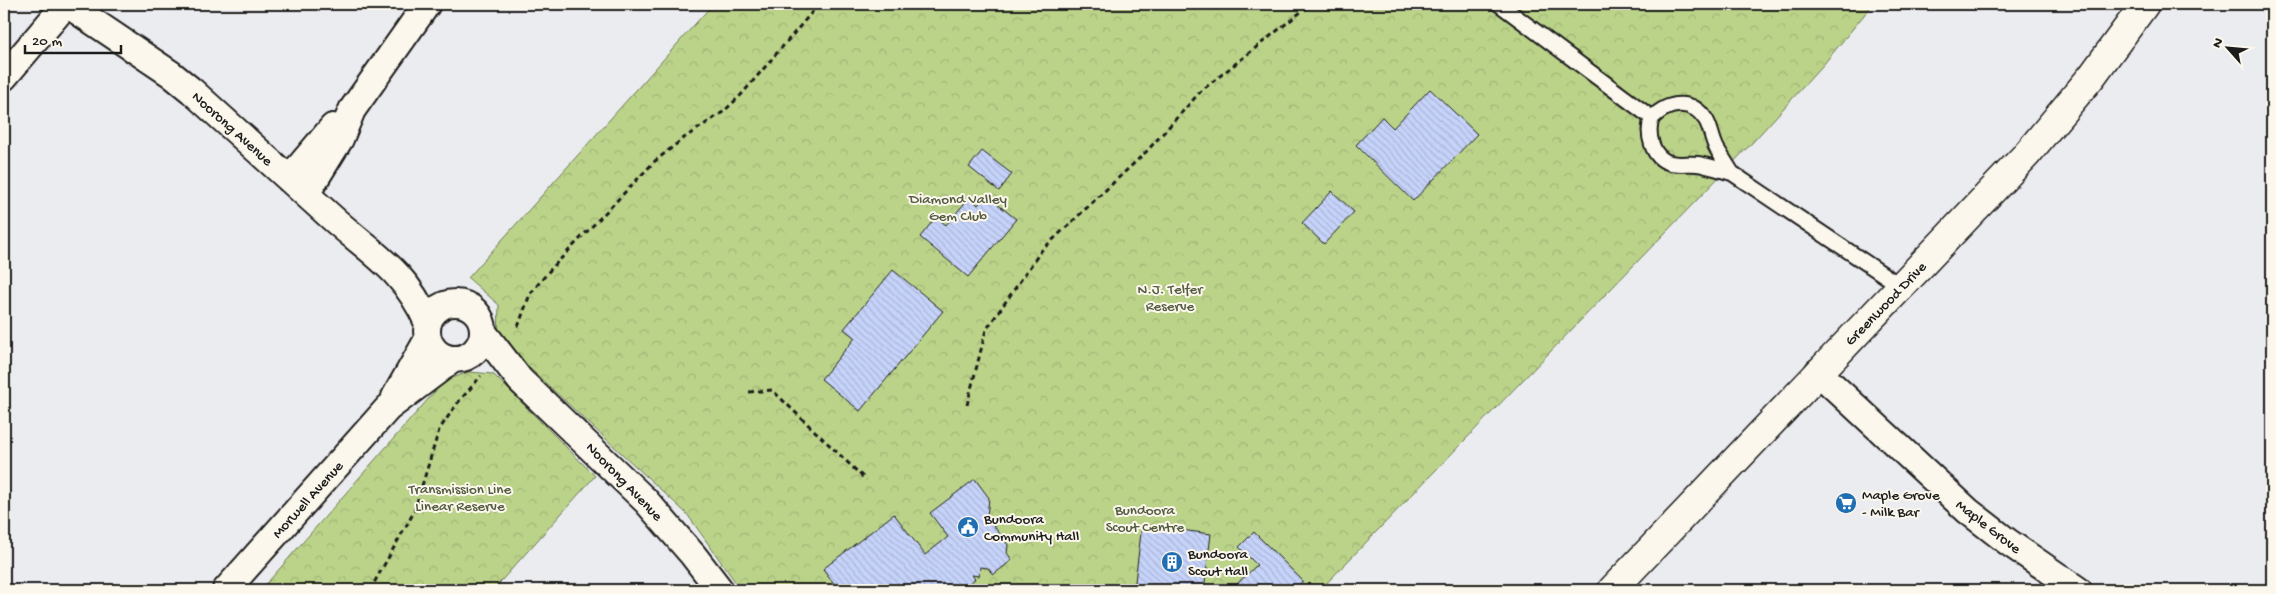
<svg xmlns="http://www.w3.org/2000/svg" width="2276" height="594" viewBox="0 0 2276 594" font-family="'Gochi Hand',sans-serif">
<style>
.forest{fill:url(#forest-crowns);stroke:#6c7852}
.building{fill:url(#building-back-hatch);stroke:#1c1c1c}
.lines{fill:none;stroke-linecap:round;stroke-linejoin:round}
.service-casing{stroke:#1c1c1c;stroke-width:18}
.minor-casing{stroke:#1c1c1c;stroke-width:30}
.tertiary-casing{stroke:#1c1c1c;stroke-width:31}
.path{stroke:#1c1c1c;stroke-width:3;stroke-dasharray:5 4;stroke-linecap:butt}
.service{stroke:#fbf7ec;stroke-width:14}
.minor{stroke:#fbf7ec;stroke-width:26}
.tertiary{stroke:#fbf7ec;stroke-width:28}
.labels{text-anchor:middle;stroke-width:4;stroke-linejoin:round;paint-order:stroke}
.street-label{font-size:15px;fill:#1c1c1c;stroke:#fbf7ec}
.park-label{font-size:15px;fill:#545c42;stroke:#fbf7ec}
.poi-label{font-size:15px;fill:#1c1c1c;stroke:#fbf7ec;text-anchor:start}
</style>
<defs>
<pattern id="forest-crowns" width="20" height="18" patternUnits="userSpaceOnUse" patternTransform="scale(1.25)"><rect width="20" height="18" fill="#bbd389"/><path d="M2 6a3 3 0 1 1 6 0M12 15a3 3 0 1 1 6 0" fill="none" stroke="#a0b576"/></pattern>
<pattern id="building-back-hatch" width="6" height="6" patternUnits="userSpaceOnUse" patternTransform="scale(1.25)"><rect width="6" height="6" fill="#c6d3fa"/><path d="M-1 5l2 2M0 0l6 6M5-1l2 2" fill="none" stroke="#aab5d6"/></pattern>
</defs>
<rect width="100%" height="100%" fill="#ebecf0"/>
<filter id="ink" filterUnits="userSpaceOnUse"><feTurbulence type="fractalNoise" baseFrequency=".02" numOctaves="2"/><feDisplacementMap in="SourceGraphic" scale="10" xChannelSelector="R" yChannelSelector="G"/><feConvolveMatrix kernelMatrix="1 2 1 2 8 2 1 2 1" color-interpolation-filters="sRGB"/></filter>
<g filter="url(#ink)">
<path class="forest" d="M713,4H1873L1823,65L1751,144L1320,590H741L687,514L498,339L499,305L468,278Z
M469,372L493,374L595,476L493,590H261L444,381Z"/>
<path class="building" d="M1430,89L1477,134L1413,201L1356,145L1382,117L1393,128Z
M982,151L1012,174L999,191L969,167Z
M1332,191L1354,212L1324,244L1302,223Z
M986,195L1016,219L968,277L920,237L936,217L946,225L970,197L978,205Z
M893,270L943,311L860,411L821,379L855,338L844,329Z
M975,479L989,498L987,517L1008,545L1007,553L1012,560L993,575L988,568L980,567L979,576L972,575L975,579L960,590H839L823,569L894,514L925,555L948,537L930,513Z
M1142,525L1211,534L1204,590H1134Z
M1254,532L1303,581L1293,590H1239L1235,586L1257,565L1239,547Z"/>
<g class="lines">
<g class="service-casing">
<path id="service" d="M1499,4L1652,118
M1732,173C1727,165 1722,157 1717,149C1712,140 1711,128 1706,120C1692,98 1668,102 1652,118C1646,134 1652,159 1671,163C1679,165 1689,163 1698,164C1710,166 1721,170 1732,173L1902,287"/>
</g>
<g class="minor-casing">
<path id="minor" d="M67,4L171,74L192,91C238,133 284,174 330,216C372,254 404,269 428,323
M4,77L66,4
M289,179L333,127
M306,194L340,139L352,110L427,4
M427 331a28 28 0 1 1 56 0a28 28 0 1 1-56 0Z
M483,332L520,380L646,501L693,555L720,590
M1818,372L1968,511L2008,542L2078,590
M395,397L428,339
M226,590L388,408L453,359"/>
</g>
<g class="tertiary-casing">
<path id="tertiary" d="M1612,590L2027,154L2092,76L2145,4"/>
</g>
<path class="path" d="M518,327L530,294L550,270L655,161L684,138L723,112L741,95L819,4
M749,392L772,390L866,480
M967,405L986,330L1041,251L1147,151L1201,91L1311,4
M370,590L414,512L439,430L456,405L481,376"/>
<use href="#service" class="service"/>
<use href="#minor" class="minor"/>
<use href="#tertiary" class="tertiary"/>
</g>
</g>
<defs>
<g id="supermarket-disc" transform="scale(1.125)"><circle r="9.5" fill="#1f6fb2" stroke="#fbf7ec"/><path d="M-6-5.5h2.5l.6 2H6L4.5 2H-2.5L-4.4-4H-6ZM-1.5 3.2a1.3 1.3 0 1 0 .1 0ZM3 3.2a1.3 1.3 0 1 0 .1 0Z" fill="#fff"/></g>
<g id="civic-disc" transform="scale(1.125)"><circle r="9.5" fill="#1f6fb2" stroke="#fbf7ec"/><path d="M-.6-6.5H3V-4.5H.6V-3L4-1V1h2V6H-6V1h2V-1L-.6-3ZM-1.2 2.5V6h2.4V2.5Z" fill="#fff"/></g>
<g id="building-disc" transform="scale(1.125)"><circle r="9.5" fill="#1f6fb2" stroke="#fbf7ec"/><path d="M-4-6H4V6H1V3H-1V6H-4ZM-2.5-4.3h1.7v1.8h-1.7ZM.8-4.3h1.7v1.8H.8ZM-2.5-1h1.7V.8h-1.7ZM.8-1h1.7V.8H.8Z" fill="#fff"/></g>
</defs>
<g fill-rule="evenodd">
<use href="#supermarket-disc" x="1846" y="503"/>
<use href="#civic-disc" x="968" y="527"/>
<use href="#building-disc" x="1172" y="562"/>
</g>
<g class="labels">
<g class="street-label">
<text transform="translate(233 128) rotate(42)" y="5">Noorong Avenue</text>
<text transform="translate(1885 303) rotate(-46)" y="5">Greenwood Drive</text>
<text transform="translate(625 481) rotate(46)" y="5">Noorong Avenue</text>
<text transform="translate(307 499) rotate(-48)" y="5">Morwell Avenue</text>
<text transform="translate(1989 526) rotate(38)" y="5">Maple Grove</text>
</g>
<g class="park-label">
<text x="958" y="203">Diamond Valley<tspan x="958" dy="17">Gem Club</tspan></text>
<text x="1170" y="293">N.J. Telfer<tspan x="1170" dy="17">Reserve</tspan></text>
<text x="460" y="493">Transmission Line<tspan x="460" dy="17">Linear Reserve</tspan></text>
<text x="1145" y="514">Bundoora<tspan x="1145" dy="17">Scout Centre</tspan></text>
</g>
<g class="poi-label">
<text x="1862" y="499">Maple Grove<tspan x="1862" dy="17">- Milk Bar</tspan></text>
<text x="984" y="523">Bundoora<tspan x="984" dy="17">Community Hall</tspan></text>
<text x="1188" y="558">Bundoora<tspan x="1188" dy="17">Scout Hall</tspan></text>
</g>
</g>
<rect width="2276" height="594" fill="none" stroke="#fbf7ec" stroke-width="20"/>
<rect x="10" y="10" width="2256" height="574" fill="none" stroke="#1c1c1c" stroke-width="2" filter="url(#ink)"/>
<g transform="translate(2228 48) rotate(297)" stroke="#fbf7ec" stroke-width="4" paint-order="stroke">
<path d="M0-4L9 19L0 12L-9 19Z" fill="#1c1c1c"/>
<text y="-8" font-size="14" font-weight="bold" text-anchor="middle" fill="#1c1c1c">N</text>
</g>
<path d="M25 45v8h96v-8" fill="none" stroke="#1c1c1c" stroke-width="2.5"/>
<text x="32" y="45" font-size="15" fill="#1c1c1c" stroke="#fbf7ec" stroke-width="4" paint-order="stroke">20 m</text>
</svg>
